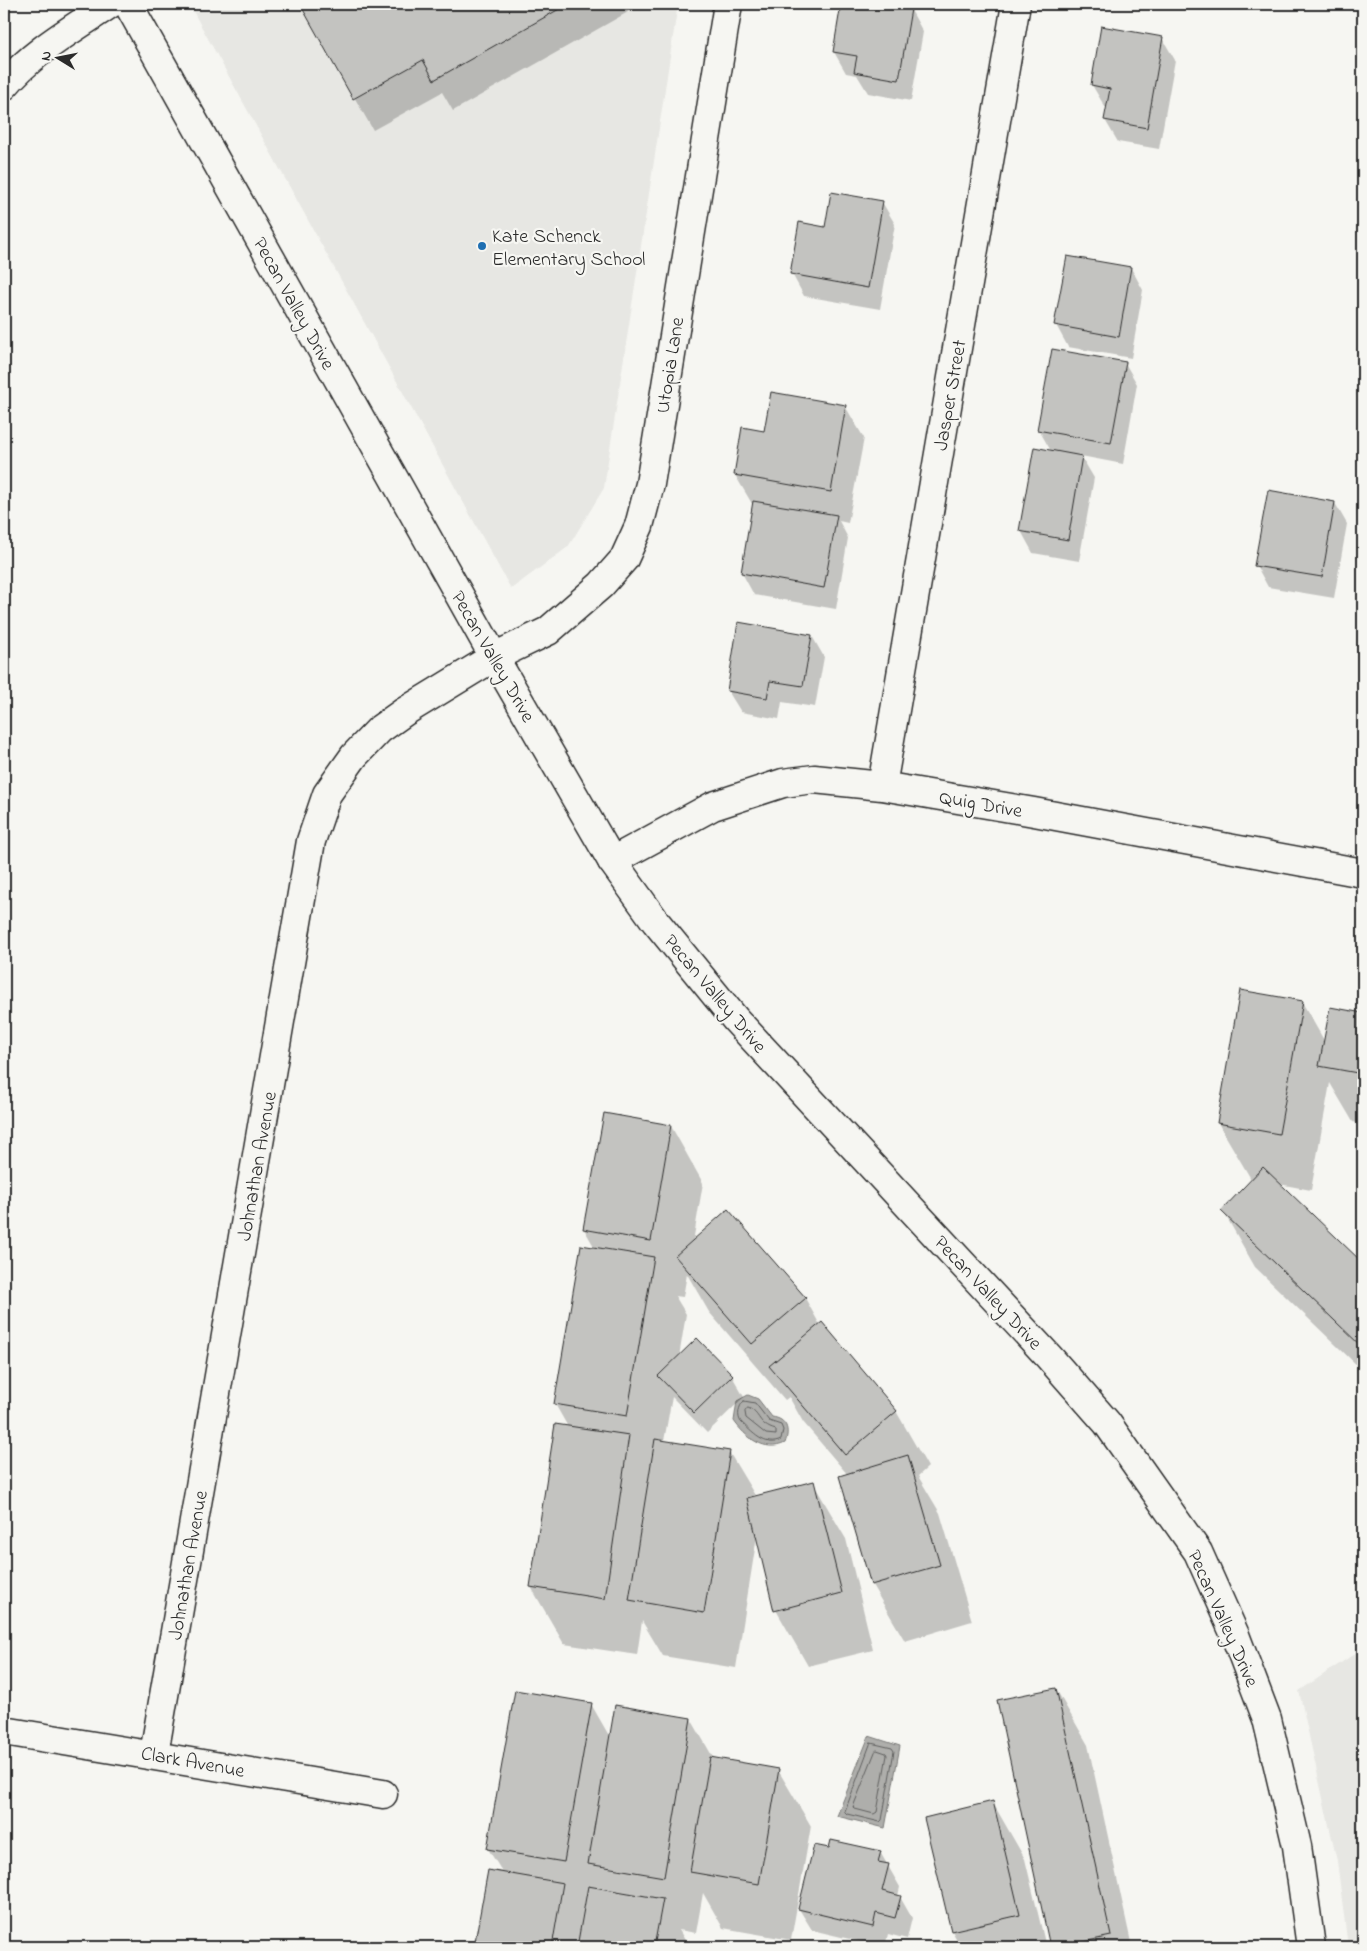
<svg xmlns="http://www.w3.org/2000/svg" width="1367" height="1951" viewBox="0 0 1367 1951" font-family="'Indie Flower',sans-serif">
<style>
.built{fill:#e7e7e3}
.water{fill:#aeaeab;stroke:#7a7a78}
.shadow{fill:#0003}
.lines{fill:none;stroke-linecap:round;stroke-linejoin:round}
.shore{stroke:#5f5f5e;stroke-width:1}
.building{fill:#c3c3c0;stroke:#2b2b2b}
.minor-casing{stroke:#2b2b2b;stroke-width:31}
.secondary-casing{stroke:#2b2b2b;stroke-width:31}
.minor{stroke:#f6f6f2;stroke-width:28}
.secondary{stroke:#f6f6f2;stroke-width:28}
.poi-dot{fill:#1f6fb2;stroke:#f6f6f2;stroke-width:2}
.labels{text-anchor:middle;stroke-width:4.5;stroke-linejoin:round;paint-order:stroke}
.poi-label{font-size:20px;fill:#2b2b2b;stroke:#f6f6f2;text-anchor:start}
.street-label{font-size:20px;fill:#2b2b2b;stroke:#f6f6f2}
</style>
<rect width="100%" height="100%" fill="#f6f6f2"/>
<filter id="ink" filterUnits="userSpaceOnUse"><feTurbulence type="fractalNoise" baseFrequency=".02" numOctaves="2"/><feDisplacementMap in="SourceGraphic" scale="10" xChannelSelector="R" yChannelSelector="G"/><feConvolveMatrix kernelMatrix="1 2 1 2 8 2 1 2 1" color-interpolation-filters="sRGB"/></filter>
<g filter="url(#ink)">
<path class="built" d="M189,4H678L604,488L568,547L511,589Z
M1363,1648V1947H1348L1337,1861L1299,1691Z"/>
<path class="water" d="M748,1395L758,1399L772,1417C787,1419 790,1430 785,1443C765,1453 745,1437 734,1421L737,1401Z
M869,1736L900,1746L885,1828L837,1816Z"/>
<path class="shadow" d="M301,4H623L628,12L453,111L442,92L373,130Z
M842,4H874L911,10L923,32L911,101L868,93L857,75L846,73L834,52Z
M1162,38L1175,60L1159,149L1118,142L1105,120L1108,107H1105L1092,85Z
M882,202L895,224L880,309L804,296L792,274L826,228Z
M1131,268L1143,290L1131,358L1068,347L1056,325Z
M1125,363L1137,384L1123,464L1081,456L1094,478L1079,561L1033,553L1021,531L1051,451L1039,430Z
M845,406L864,438L848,523L839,521L848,538L836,609L754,595L742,573L754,507L735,475L765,433Z
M1335,503L1347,524L1334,598L1268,587L1256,565Z
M812,636L824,657L815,707L782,702L779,719L741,712L728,691Z
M1302,1002L1325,1042L1331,1008L1363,1014V1124L1353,1122L1330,1083L1311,1190L1279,1184L1363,1265V1371L1255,1267L1223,1211L1253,1179H1251L1218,1123Z
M671,1126L703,1183L693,1242L805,1298L820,1325L896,1411L928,1467L918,1476L940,1513L972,1621L905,1641L872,1585L840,1477L848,1475L803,1422L789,1397L785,1400L709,1312L687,1274L683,1297L675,1296L686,1314L679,1357L732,1376L744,1397L707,1433L672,1397L664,1441L729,1452L756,1497L813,1483L846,1539L873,1650L808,1666L776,1610L757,1536L736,1668L663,1656L642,1621L637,1655L564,1644L531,1587L556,1425L568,1427L555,1404L595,1248L584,1229Z
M1056,1689L1088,1745L1132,1947H1052L998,1701Z
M591,1704L611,1739L691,1719L714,1759L778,1770L811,1826L791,1940L723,1928L703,1893L696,1933L679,1930L689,1947H476L489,1871L503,1873L488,1849Z
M993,1803L1025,1859L1046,1947H961L952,1931Z
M830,1850L880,1852L900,1887L898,1896L900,1897L912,1918L907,1939L888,1934L885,1947H883L812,1930L799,1909Z"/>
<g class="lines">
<path class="shore" d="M744,1401L755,1403L769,1421L781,1425L783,1430L781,1440C765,1448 752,1432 741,1422C737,1417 738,1406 744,1401Z
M748,1408C761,1413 757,1425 776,1430V1435L766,1434L746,1418L745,1412Z
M871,1743L892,1748L894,1751L882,1820L880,1822L847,1814L845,1812Z
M877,1750L886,1753L887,1755L877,1812L874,1814L855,1809L853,1807L875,1752Z"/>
</g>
<path class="building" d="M300,4H568L434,80L423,60L353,99Z
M841,4H882L911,9L899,80L854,72L857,56L833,52Z
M1101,26L1163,37L1147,128L1104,120L1110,89L1091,85Z
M831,192L883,201L868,288L790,274L799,222L825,227Z
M1067,256L1131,267L1119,337L1054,325Z
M1052,349L1126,362L1111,443L1037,430Z
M771,392L846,405L831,492L734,475L742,427L764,431Z
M1034,447L1082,456L1068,540L1019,531Z
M1268,490L1335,502L1322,577L1254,566Z
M753,501L837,515L824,588L741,573Z
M738,622L812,635L803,686L770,681L767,698L727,691Z
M1240,990L1303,1001L1279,1134L1217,1123Z
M1330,1007L1363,1013V1074L1319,1066Z
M604,1113L671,1125L651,1241L583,1229Z
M1263,1167L1363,1263V1348L1221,1211Z
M728,1209L806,1298L752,1344L675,1256Z
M581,1245L654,1257L627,1416L554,1404Z
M822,1322L897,1411L845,1455L769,1366Z
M697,1338L733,1375L694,1413L658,1376Z
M555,1424L629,1435L605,1599L530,1587Z
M655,1439L730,1451L704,1613L629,1600Z
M908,1455L940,1565L871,1585L839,1476Z
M814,1481L842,1593L774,1611L747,1498Z
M1056,1688L1111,1936L1060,1947H1050L997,1700Z
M515,1690L592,1703L564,1862L487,1849Z
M615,1705L691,1718L664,1877L588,1864Z
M710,1757L779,1769L759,1884L690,1872Z
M993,1801L1020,1915L951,1931L924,1818Z
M831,1840L881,1851L878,1862L889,1864L882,1891L901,1896L895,1918L876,1913L873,1927L798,1909L814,1845L829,1848Z
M488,1870L563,1883L552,1947H474Z
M588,1886L663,1899L654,1947H577Z"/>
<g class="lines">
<g class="minor-casing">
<path id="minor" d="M4,86C32,52 73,29 110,4
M882,786L1016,4
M612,861L713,806L783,783L814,779L882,786L1034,812L1363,873
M4,1731L383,1794
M154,1754L311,841L327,794L354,756L380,729L404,712L494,657L548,631L601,585L624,559L639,526L650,484L728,4"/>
</g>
<g class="secondary-casing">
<path id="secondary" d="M128,4L494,657L612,861L656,922L736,1020L1049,1357L1107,1423L1198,1552L1235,1635L1267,1719L1297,1846L1311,1947"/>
</g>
<use href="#minor" class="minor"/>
<use href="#secondary" class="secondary"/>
</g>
</g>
<circle class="poi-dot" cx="482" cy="246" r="5"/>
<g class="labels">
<g class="poi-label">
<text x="492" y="242">Kate Schenck<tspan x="492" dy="23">Elementary School</tspan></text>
</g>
<g class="street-label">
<text transform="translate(295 303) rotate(61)" y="7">Pecan Valley Drive</text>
<text transform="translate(669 365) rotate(-81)" y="7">Utopia Lane</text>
<text transform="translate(949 395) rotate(-80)" y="7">Jasper Street</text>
<text transform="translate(494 656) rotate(60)" y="7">Pecan Valley Drive</text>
<text transform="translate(981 803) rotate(10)" y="7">Quig Drive</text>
<text transform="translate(716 993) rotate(50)" y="7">Pecan Valley Drive</text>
<text transform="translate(256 1166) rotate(-80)" y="7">Johnathan Avenue</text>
<text transform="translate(989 1292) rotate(47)" y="7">Pecan Valley Drive</text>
<text transform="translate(187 1565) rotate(-80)" y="7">Johnathan Avenue</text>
<text transform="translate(1224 1618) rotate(66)" y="7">Pecan Valley Drive</text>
<text transform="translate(193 1761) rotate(10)" y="7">Clark Avenue</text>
</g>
</g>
<rect width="1367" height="1951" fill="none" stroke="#f6f6f2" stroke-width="20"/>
<rect x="10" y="10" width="1347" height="1931" fill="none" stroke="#2b2b2b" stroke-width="2" filter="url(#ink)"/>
<g transform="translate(58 58) rotate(280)" stroke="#f6f6f2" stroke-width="4" paint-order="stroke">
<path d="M0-4L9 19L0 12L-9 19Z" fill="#2b2b2b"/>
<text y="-8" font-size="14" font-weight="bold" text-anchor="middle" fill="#2b2b2b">N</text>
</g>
</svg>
